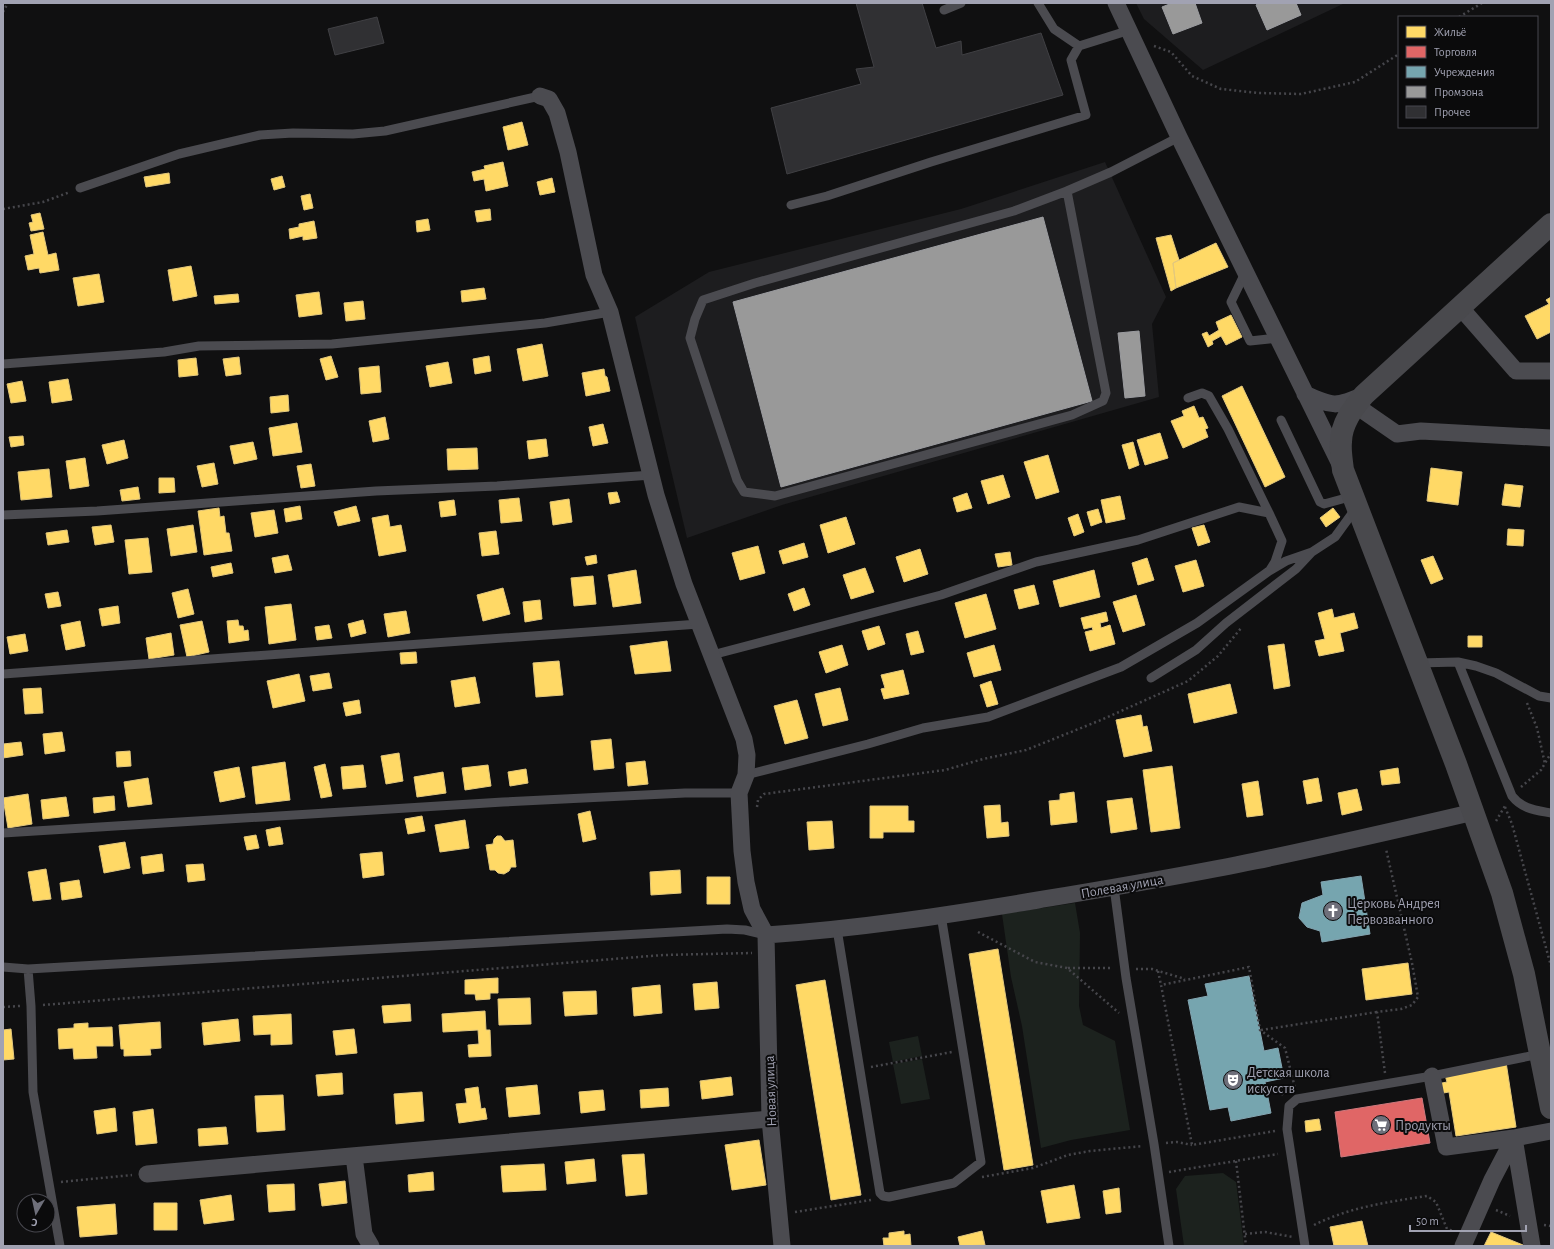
<svg xmlns="http://www.w3.org/2000/svg" width="1554" height="1249" viewBox="0 0 1554 1249" font-family="'Alegreya Sans',sans-serif">
<style>
.built{fill:#1d1d1f}
.green{fill:#1c221e}
.homes{fill:#ffd966;stroke:#e3c87d}
.shops{fill:#e06666;stroke:#cd787d}
.public{fill:#76a5af;stroke:#83a4b0}
.industry{fill:#999;stroke:#9b9ca0}
.building{fill:#303033;stroke:#404044}
.lines{fill:none;stroke-linecap:round;stroke-linejoin:round}
.path{stroke:#46464b;stroke-width:2.5;stroke-dasharray:2 3;stroke-linecap:butt}
.service{stroke:#4b4b50;stroke-width:9}
.minor{stroke:#4b4b50;stroke-width:17}
.secondary{stroke:#49494d;stroke-width:22}
.labels{text-anchor:middle;stroke-width:4;stroke-linejoin:round;paint-order:stroke}
.street-label{font-size:14px;fill:#a1a2b2;stroke:#0b0b0c}
.poi-label{font-size:14px;fill:#a1a2b2;stroke:#0b0b0c;text-anchor:start}
</style>
<rect width="100%" height="100%" fill="#101011"/>
<path class="built" d="M1136,3H1345L1203,70L1144,19Z
M1105,162L1166,297L1152,324L1159,397L782,505L687,538L635,317L709,272L961,209Z"/>
<path class="green" d="M1075,903L1080,933L1079,1006L1083,1025L1115,1041L1130,1130L1071,1140L1041,1148L1022,1026L1011,977L1002,914Z
M918,1036L922,1056L893,1062L889,1042Z
M922,1059L930,1099L901,1104L893,1064Z
M1223,1173L1236,1182L1244,1246H1184L1176,1189L1185,1176Z"/>
<path class="homes" d="M522,122L528,145L508,150L503,127Z
M503,162L508,186L486,191L484,179L474,181L472,172L485,169L484,166Z
M169,173L170,183L146,187L144,177Z
M282,176L285,187L274,190L271,179Z
M552,178L555,192L540,195L537,182Z
M310,194L313,208L304,210L301,196Z
M490,209L491,220L477,222L475,211Z
M40,213L44,229L31,231L29,223L33,222L31,215Z
M428,219L430,230L417,232L416,221Z
M314,221L317,238L303,240V236L290,239L289,229L299,227V224Z
M43,232L48,255L56,253L59,270L40,273L39,268L28,270L25,256L34,254L30,235Z
M1171,235L1179,260L1173,263L1176,288L1171,291L1156,238Z
M1216,243L1228,267L1176,288L1173,263Z
M191,266L197,296L173,301L168,270Z
M99,274L104,302L78,306L73,278Z
M484,288L486,299L462,302L461,291Z
M319,292L322,314L299,317L296,295Z
M238,294L239,302L215,304L214,296Z
M1551,297V332L1537,339L1525,316L1549,304L1546,300Z
M363,301L365,319L346,321L344,303Z
M1231,315L1242,337L1226,345L1221,336L1212,341L1213,344L1208,347L1202,334L1207,332L1209,336L1219,330L1216,322Z
M542,344L548,376L523,381L517,349Z
M331,356L338,377L326,380L320,359Z
M489,356L491,371L475,374L473,359Z
M239,357L241,374L226,376L223,359Z
M196,358L198,375L179,377L178,360Z
M448,362L452,383L430,387L426,366Z
M379,366L381,392L361,394L359,368Z
M604,369L605,376L607,377L610,391L586,396L582,373Z
M68,379L72,400L52,403L49,382Z
M22,381L26,401L11,403L7,384Z
M1242,386L1285,477L1265,487L1222,396Z
M288,395L289,411L271,413L270,397Z
M1194,406L1199,418L1203,417L1208,428L1205,429L1208,437L1183,448L1171,421L1184,416L1182,411Z
M385,417L389,439L373,442L369,421Z
M297,423L302,452L273,456L269,428Z
M603,424L608,443L593,446L589,427Z
M1160,433L1168,458L1145,465L1137,440Z
M23,436L24,445L11,447L9,437Z
M546,439L548,456L529,459L527,441Z
M124,440L128,458L107,464L102,445Z
M253,442L257,459L234,464L230,446Z
M1133,442L1139,465L1129,469L1122,445Z
M477,448L478,469L448,470L447,449Z
M1048,455L1059,492L1036,499L1024,462Z
M85,458L89,486L70,489L66,461Z
M214,463L218,484L202,487L197,466Z
M311,464L315,486L301,488L297,466Z
M1431,468L1462,472L1458,505L1427,501Z
M49,469L52,497L21,500L18,472Z
M1003,475L1010,497L988,504L981,481Z
M159,478H174L175,492L159,493Z
M1505,484L1523,486L1520,507L1502,505Z
M138,487L140,499L122,501L120,490Z
M617,492L620,502L610,504L608,493Z
M967,493L972,508L957,512L953,498Z
M1120,496L1125,519L1106,523L1101,500Z
M519,498L522,521L501,523L499,500Z
M569,499L572,522L553,525L550,502Z
M454,500L456,515L441,517L439,502Z
M300,506L302,519L286,522L284,509Z
M356,506L360,521L338,526L334,512Z
M219,508L220,517L224,516L226,533H229L232,551L204,555L198,511Z
M1333,508L1340,517L1326,527L1320,518Z
M1098,509L1102,522L1091,526L1087,512Z
M274,510L278,533L255,537L251,513Z
M1078,514L1084,532L1074,536L1068,518Z
M388,515L390,527L401,525L406,551L379,556L372,518Z
M846,517L855,544L828,553L820,525Z
M111,525L114,542L95,545L92,527Z
M193,525L197,552L171,556L167,529Z
M1204,525L1210,542L1198,546L1192,528Z
M1508,529L1524,530L1523,546L1507,545Z
M67,530L69,542L48,545L46,533Z
M496,531L499,554L482,556L479,533Z
M148,538L152,572L129,574L125,540Z
M804,543L808,557L783,564L779,551Z
M758,546L765,573L740,580L732,553Z
M920,549L928,574L904,582L896,557Z
M1010,552L1012,565L998,567L995,554Z
M288,555L292,570L275,573L272,558Z
M596,555L597,563L587,565L585,557Z
M1433,556L1443,579L1431,584L1421,560Z
M1147,558L1154,580L1138,585L1132,563Z
M1196,560L1204,586L1183,592L1175,566Z
M231,563L233,573L213,577L211,567Z
M865,568L874,592L851,599L843,575Z
M636,570L641,603L613,607L608,575Z
M1094,570L1100,597L1060,607L1053,581Z
M593,576L596,604L574,606L571,578Z
M1034,585L1039,604L1019,609L1014,590Z
M503,588L510,614L483,621L477,595Z
M804,588L810,605L794,611L788,594Z
M188,589L194,614L178,618L172,593Z
M58,592L61,606L48,608L45,594Z
M986,594L996,629L965,638L955,603Z
M1136,595L1145,625L1123,632L1113,602Z
M540,600L542,619L525,622L523,602Z
M291,604L296,640L269,644L265,607Z
M118,606L120,623L102,626L99,609Z
M1332,609L1334,618L1354,613L1358,628L1340,633L1344,651L1319,656L1315,641L1325,639L1318,613Z
M406,611L410,633L388,637L384,614Z
M1106,612L1108,621L1100,623L1101,628L1110,625L1115,644L1090,651L1085,632L1093,630L1092,627L1084,629L1081,618Z
M238,620L239,626H243L244,631L248,630L249,640L229,643L227,621Z
M363,620L366,633L351,637L348,624Z
M80,621L85,646L66,650L61,625Z
M202,621L209,652L187,657L180,625Z
M329,625L332,638L317,640L315,627Z
M879,626L885,644L868,650L862,631Z
M918,631L924,652L911,655L906,634Z
M171,633L174,655L149,659L146,638Z
M25,634L28,651L10,654L7,637Z
M1468,636H1482V647H1468Z
M667,641L671,671L635,674L630,646Z
M1284,644L1290,686L1274,689L1268,646Z
M842,645L848,665L826,673L819,652Z
M994,645L1001,670L974,677L967,653Z
M416,652L417,663L401,664L400,653Z
M559,661L563,695L536,697L533,663Z
M903,670L909,694L884,699L881,689L885,688L881,675Z
M329,673L332,688L313,691L310,676Z
M299,674L305,701L273,708L267,681Z
M475,677L480,703L455,707L451,681Z
M991,681L998,704L987,707L980,685Z
M1230,684L1237,713L1194,723L1188,694Z
M41,688L43,713L25,714L23,689Z
M840,688L848,720L823,726L815,694Z
M359,700L361,713L346,716L343,703Z
M797,700L808,738L785,744L774,706Z
M1141,715L1143,727L1147,726L1152,751L1124,757L1116,720Z
M62,732L65,751L45,754L43,734Z
M611,739L614,768L594,770L591,741Z
M21,742L23,755L3,758V744Z
M130,751L131,766L117,767L116,752Z
M399,753L403,781L386,784L381,756Z
M645,761L648,784L628,786L626,763Z
M285,762L290,800L256,804L252,767Z
M325,764L332,796L321,798L314,767Z
M363,765L366,787L343,789L341,767Z
M488,765L491,786L465,790L462,768Z
M1172,766L1180,828L1151,832L1143,770Z
M239,767L245,797L220,802L214,772Z
M1398,768L1400,783L1382,785L1380,771Z
M526,769L528,783L510,786L508,772Z
M443,772L446,793L417,797L414,777Z
M148,778L152,804L128,807L124,782Z
M1318,778L1322,801L1307,804L1303,781Z
M1258,781L1263,815L1247,817L1242,784Z
M1357,789L1362,810L1342,815L1338,793Z
M1074,792L1077,822L1051,825L1049,801L1060,800V794Z
M28,794L32,824L8,828L3,798Z
M114,796L115,810L94,813L93,798Z
M66,797L69,816L43,819L41,800Z
M1132,798L1137,829L1111,833L1107,801Z
M1000,805L1001,823L1008,822L1009,836L987,838L984,806Z
M870,806H908V821H914V832H883V838H870Z
M590,811L596,839L583,842L578,814Z
M422,816L425,831L408,834L405,819Z
M465,820L469,848L440,852L435,825Z
M832,821L834,848L809,850L807,822Z
M280,827L283,844L269,846L266,830Z
M256,835L259,848L247,850L244,837Z
M497,836H501L505,841L513,840L516,867H511L509,871L504,874L498,873L495,870H490L486,845L493,844L494,839Z
M125,842L130,868L104,873L99,846Z
M382,852L384,875L363,878L360,854Z
M162,854L164,871L143,874L141,857Z
M203,864L205,880L188,882L186,865Z
M46,869L51,899L33,901L28,872Z
M680,870L681,893L651,895L650,872Z
M707,877H730V904H707Z
M79,880L82,897L62,900L60,883Z
M998,949L1033,1165L1004,1170L969,954Z
M1408,963L1412,994L1366,1000L1362,969Z
M498,978V993H490V999L476,1000L475,994H465V980Z
M825,980L861,1195L831,1200L796,985Z
M717,982L719,1008L695,1010L693,984Z
M660,985L662,1013L634,1016L632,988Z
M596,991L597,1014L565,1016L563,992Z
M530,998L531,1024L499,1025L498,999Z
M410,1004L411,1021L384,1023L382,1006Z
M485,1011L486,1030H490L491,1056L469,1057L468,1045L479,1044L478,1030L443,1032L442,1014Z
M291,1014L292,1044L271,1045V1034L254,1035L253,1016Z
M238,1019L240,1041L204,1045L202,1023Z
M160,1022L161,1048L150,1049L151,1055L124,1056V1049H121L119,1025Z
M88,1023V1028L112,1027L113,1046H96L97,1058L74,1059L73,1048L59,1049L58,1029L74,1028V1024Z
M11,1029L14,1059L3,1060V1030Z
M354,1029L357,1053L336,1055L333,1031Z
M1506,1062L1516,1127L1456,1136L1449,1092L1438,1094L1437,1084L1447,1082L1445,1075Z
M342,1073L343,1094L318,1096L316,1075Z
M731,1077L733,1095L702,1099L700,1081Z
M537,1085L540,1114L509,1117L506,1088Z
M478,1087L481,1109L485,1108L487,1119L459,1123L456,1104L467,1103L465,1089Z
M668,1088L669,1106L641,1108L640,1090Z
M603,1090L605,1110L581,1113L579,1092Z
M422,1092L424,1121L396,1124L394,1094Z
M283,1095L285,1130L257,1132L255,1096Z
M115,1108L117,1131L97,1134L94,1111Z
M153,1109L157,1143L136,1145L133,1112Z
M1319,1119L1321,1130L1306,1132L1305,1121Z
M226,1127L228,1144L199,1146L198,1129Z
M759,1140L766,1185L732,1190L725,1145Z
M644,1154L647,1194L626,1196L622,1155Z
M594,1159L596,1181L567,1184L565,1162Z
M544,1164L546,1190L503,1192L501,1166Z
M433,1172L434,1190L409,1192L408,1175Z
M345,1181L347,1203L322,1206L319,1184Z
M294,1184L295,1210L269,1212L267,1185Z
M1074,1185L1080,1218L1047,1223L1041,1191Z
M1119,1188L1121,1212L1106,1214L1103,1191Z
M231,1195L234,1220L204,1224L200,1200Z
M154,1203H177V1230H154Z
M115,1204L117,1234L80,1237L77,1207Z
M1362,1221L1368,1246H1334L1330,1227Z
M904,1231V1235L910,1234L911,1246H884L883,1238H889V1233Z
M982,1231L985,1245L960,1246L958,1237Z
M1491,1232L1523,1245L1522,1246H1484Z"/>
<path class="shops" d="M1422,1098L1430,1143L1341,1157L1335,1112Z"/>
<path class="public" d="M1361,876L1370,934L1322,942L1320,931L1307,927L1299,918L1302,903L1323,895L1321,882Z
M1249,976L1264,1051L1278,1048L1284,1078L1265,1082L1271,1113L1231,1121L1228,1107L1210,1110L1188,1000L1208,996L1205,984Z"/>
<path class="industry" d="M1172,3H1195L1202,23L1173,34L1162,7Z
M1259,3H1296L1301,15L1267,30L1256,5Z
M1043,217L1092,401L781,487L733,302Z
M1139,331L1145,396L1125,398L1118,333Z"/>
<path class="building" d="M856,3H922L936,48L961,41L962,55L1041,33L1063,95L787,174L771,108L861,84L856,69L874,67Z
M377,17L384,43L335,55L328,29Z"/>
<g class="lines">
<path class="path" d="M3,12L8,3
M1459,17L1482,3
M1154,46L1171,52L1192,76L1221,89L1259,93L1301,94L1355,82L1399,54
M3,209L43,202L70,192
M1527,703L1537,728L1545,764
M1521,787L1541,770L1551,753
M757,807L758,800L764,794L945,770L983,759L1026,750L1101,720L1188,681L1218,656L1242,627
M1505,807L1512,824L1551,966
M1496,821L1505,806
M978,932L1035,962L1067,968L1119,1013
M1068,968H1113
M1136,969H1152L1185,979
M1158,971L1161,985
M43,1005L663,955L752,953
M3,1007L20,1006
M1261,1030L1377,1012
M871,1067L952,1052
M1385,1073L1377,1012L1401,1009L1412,1005L1418,997L1412,963L1386,849
M1283,1095L1280,1091L1290,1089
M1275,1131L1192,1145L1161,985L1249,967L1260,1030L1285,1048L1295,1088
M1166,1143L1177,1142L1192,1145
M1236,1161L1246,1246
M1169,1172L1278,1154
M982,1177L1033,1168L1068,1155L1090,1151L1143,1146
M61,1182L132,1175
M1496,1210L1510,1216
M795,1212L871,1200
M1314,1225C1350,1207 1388,1202 1427,1196L1436,1202L1447,1229L1453,1231
M1544,1225L1551,1226
M1245,1234L1265,1232L1293,1237"/>
<path class="service" d="M1038,3L1054,29L1079,46L1130,30
M944,10L961,3
M80,188L179,154L260,135L293,133L353,134L385,131L540,96
M1067,191L1014,211L755,283L703,300L695,319L690,338L737,480L744,492L775,496L1072,415L1103,401L1106,393L1067,191L1111,172L1179,137
M791,205L827,196L931,162L1086,115L1071,60L1079,46
M1246,271L1231,302L1250,341L1278,338
M3,364L164,352L199,346L332,344L545,323L610,312
M1188,398L1202,393L1209,396L1228,429L1269,513
M1281,420L1320,502L1324,504L1346,498
M3,515L97,511L376,491L497,486L652,475
M712,655L941,595L1036,562L1138,540L1239,507L1269,513L1282,541L1275,562L1270,570
M1458,662L1512,796C1522,809 1535,810 1551,813
M1418,663L1458,662L1476,666L1496,673L1539,696L1551,698
M3,674L699,624
M1151,678L1196,650L1226,623L1296,569L1311,553
M746,775L868,744L923,728L988,717L1121,667L1197,623L1269,571L1286,561L1312,552L1335,537L1356,508
M3,833L503,802L685,793H739
M1114,887L1126,978L1154,1144L1169,1246
M837,929L880,1193L883,1196L889,1197L954,1183L981,1162L941,915
M3,967L28,969L727,929L745,930L766,935
M28,969L31,1006L33,1092L60,1246
M1305,1246L1287,1129L1289,1106L1297,1099L1432,1076L1540,1054"/>
<path class="minor" d="M1116,3L1179,137L1340,464
M540,96L549,99L557,113L568,152L594,275L610,312L656,495L684,584L744,739L747,755L746,775L739,793L742,851L746,882L752,909L766,935L770,1119L782,1246
M1460,307L1516,371H1551
M1305,394C1333,407 1336,407 1364,395
M1355,405L1397,434L1421,431L1551,438
M766,935C857,929 948,915 1038,900C1110,888 1183,876 1255,861C1328,846 1401,829 1474,812
M1432,1076L1446,1147L1514,1138
M354,1156L364,1234L371,1246
M147,1174L770,1119
M1463,1246L1492,1180L1514,1138
M1532,1246L1514,1138L1551,1131"/>
<path class="secondary" d="M1551,224L1364,395C1353,408 1341,424 1341,442C1340,451 1342,461 1343,470L1456,764L1502,893L1524,974L1551,1108"/>
</g>
<defs>
<g id="church-disc" transform="scale(1)"><circle r="9.5" fill="#6e6f7a" stroke="#0b0b0c"/><path d="M-1.2-6h2.4v3.5h3.3v2.4h-3.3V6h-2.4V-.1h-3.3v-2.4h3.3Z" fill="#fff"/></g>
<g id="theatre-disc" transform="scale(1)"><circle r="9.5" fill="#6e6f7a" stroke="#0b0b0c"/><path d="M-5-5.5Q0-4 5-5.5V0Q5 5 0 6Q-5 5-5 0ZM-3.3-2.5H-1v1.5H-3.3ZM1-2.5H3.3v1.5H1ZM-2.8 1Q0 5.5 2.8 1Z" fill="#fff"/></g>
<g id="supermarket-disc" transform="scale(1)"><circle r="9.5" fill="#6e6f7a" stroke="#0b0b0c"/><path d="M-6-5.5h2.5l.6 2H6L4.5 2H-2.5L-4.4-4H-6ZM-1.5 3.2a1.3 1.3 0 1 0 .1 0ZM3 3.2a1.3 1.3 0 1 0 .1 0Z" fill="#fff"/></g>
</defs>
<g fill-rule="evenodd">
<use href="#church-disc" x="1333" y="911"/>
<use href="#theatre-disc" x="1233" y="1080"/>
<use href="#supermarket-disc" x="1381" y="1125"/>
</g>
<g class="labels">
<g class="street-label">
<text transform="translate(1122 886) rotate(-10)" y="5">Полевая улица</text>
<text transform="translate(770 1091) rotate(-92)" y="5">Новая улица</text>
</g>
<g class="poi-label">
<text x="1347" y="908">Церковь Андрея<tspan x="1347" dy="16">Первозванного</tspan></text>
<text x="1247" y="1077">Детская школа<tspan x="1247" dy="16">искусств</tspan></text>
<text x="1395" y="1130">Продукты</text>
</g>
</g>
<rect width="1554" height="1249" fill="none" stroke="#a1a2b2" stroke-width="8"/>
<rect x="1398" y="16" width="140" height="112" fill="#0b0b0c" stroke="#47474e"/>
<rect x="1406" y="26" width="20" height="12" fill="#ffd966" stroke="#47474e"/>
<text x="1434" y="36" font-size="12" fill="#a1a2b2">Жильё</text>
<rect x="1406" y="46" width="20" height="12" fill="#e06666" stroke="#47474e"/>
<text x="1434" y="56" font-size="12" fill="#a1a2b2">Торговля</text>
<rect x="1406" y="66" width="20" height="12" fill="#76a5af" stroke="#47474e"/>
<text x="1434" y="76" font-size="12" fill="#a1a2b2">Учреждения</text>
<rect x="1406" y="86" width="20" height="12" fill="#999999" stroke="#47474e"/>
<text x="1434" y="96" font-size="12" fill="#a1a2b2">Промзона</text>
<rect x="1406" y="106" width="20" height="12" fill="#303033" stroke="#47474e"/>
<text x="1434" y="116" font-size="12" fill="#a1a2b2">Прочее</text>
<g transform="translate(36 1213) rotate(189)"><circle r="19" fill="#0b0b0c" stroke="#47474e"/>
<path d="M0-3L7 15L0 10L-7 15Z" fill="#6e6f7a"/>
<text y="-6" font-size="11" font-weight="bold" text-anchor="middle" fill="#a1a2b2">С</text>
</g>
<path d="M1410 1225v6h116v-6" fill="none" stroke="#a1a2b2" stroke-width="2"/>
<text x="1416" y="1225" font-size="12" fill="#a1a2b2" stroke="#0b0b0c" stroke-width="3" paint-order="stroke">50 m</text>
</svg>
